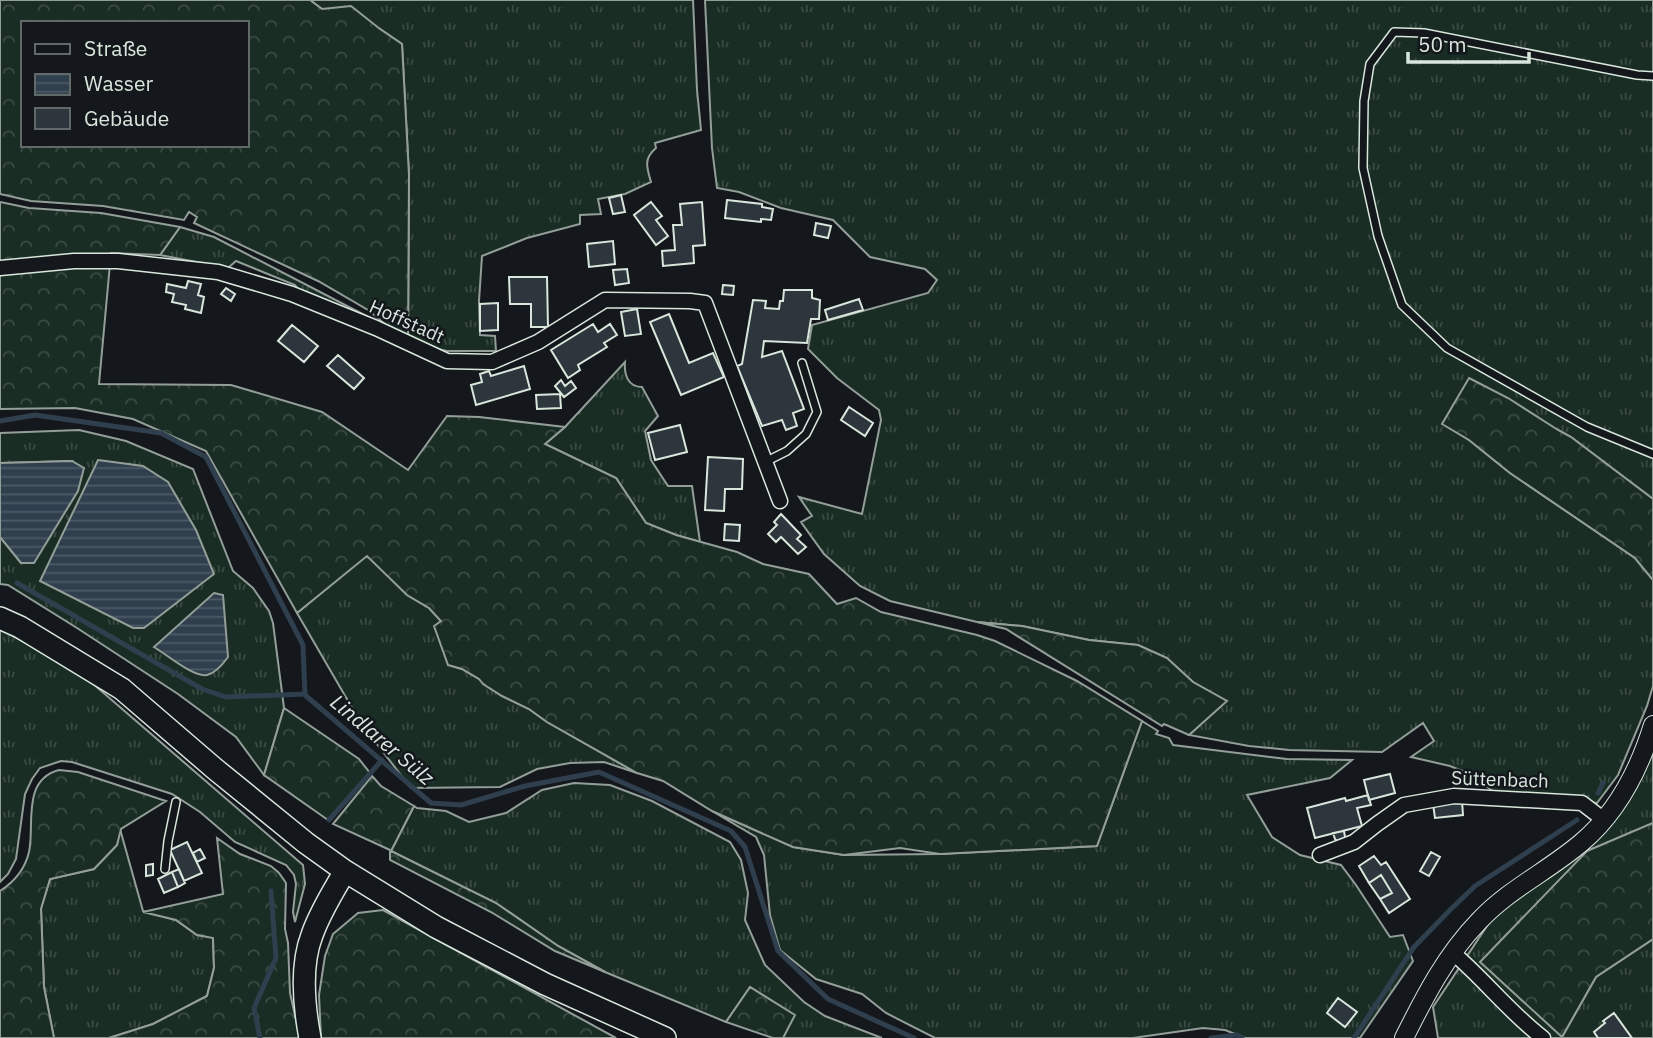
<svg xmlns="http://www.w3.org/2000/svg" width="1653" height="1038" viewBox="0 0 1653 1038" font-family="'IBM Plex Sans',sans-serif">
<style>
.grass{fill:url(#grass-tufts);stroke:#939e99;stroke-width:2}
.forest{fill:url(#forest-crowns);stroke:#939e99;stroke-width:2;fill-rule:evenodd}
.water{fill:url(#water-rules);stroke:#939e99;stroke-width:2}
.lines{fill:none;stroke-linecap:round;stroke-linejoin:round}
.stream{stroke:#2f3f4d;stroke-width:5}
.building{fill:#2c363c;stroke:#d8e6dc;stroke-width:2}
.service-casing{stroke:#d8e6dc;stroke-width:10}
.minor-casing{stroke:#d8e6dc;stroke-width:17}
.tertiary-casing{stroke:#d8e6dc;stroke-width:20}
.secondary-casing{stroke:#d8e6dc;stroke-width:24}
.service{stroke:#14181c;stroke-width:7}
.minor{stroke:#14181c;stroke-width:14}
.tertiary{stroke:#14181c;stroke-width:18}
.secondary{stroke:#14181c;stroke-width:21}
.labels{text-anchor:middle;stroke-width:5;stroke-linejoin:round;paint-order:stroke}
.street-label{font-size:19px;fill:#d8e6dc;stroke:#14181c}
.water-label{font-size:21px;font-style:italic;fill:#d8e6dc;stroke:#14181c}
</style>
<defs>
<pattern id="grass-tufts" width="24" height="20" patternUnits="userSpaceOnUse" patternTransform="scale(1.75)"><rect width="24" height="20" fill="#1a2d24"/><path d="M3 7l-1-3M5 7V3M7 7l1-3M15 17l-1-3M17 17v-4M19 17l1-3" fill="none" stroke="#3b4b43"/></pattern>
<pattern id="forest-crowns" width="20" height="18" patternUnits="userSpaceOnUse" patternTransform="scale(1.75)"><rect width="20" height="18" fill="#1a2d24"/><path d="M2 6a3 3 0 1 1 6 0M12 15a3 3 0 1 1 6 0" fill="none" stroke="#3b4b43"/></pattern>
<pattern id="water-rules" width="6" height="5" patternUnits="userSpaceOnUse" patternTransform="scale(1.75)"><rect width="6" height="5" fill="#2f3f4d"/><path d="M0 2.5h6" fill="none" stroke="#4c5b66"/></pattern>
</defs>
<rect width="100%" height="100%" fill="#14181c"/>
<path class="grass" d="M310,0H693L697,90L701,130L655,143L656,148C643,159 647,168 651,182L625,194L598,199L601,214L580,215V224L527,238L482,256L479,301L480,335L495,336L496,351H447L408,343L409,175L402,44L380,29L322,9Z
M705,0H1653V499L1571,437L1558,430L1442,423L1469,440L1510,473L1635,558L1653,580V686L1647,706L1618,775L1597,803L1494,792L1470,774L1450,766L1411,757L1434,741L1423,723L1382,752L1289,750L1249,746L1189,735L1226,701L1193,682L1167,658L1138,645L1089,640L1022,626L977,622L890,601L860,586L824,554L801,522L812,516L799,497L862,514L881,420L879,410L837,378L808,349L812,325L928,293L937,280L925,269L870,257L833,220L781,208L739,192L717,188L712,148Z
M180,227L214,237L376,321L301,293L295,285L236,261L228,268L160,255Z
M625,362C624,375 628,387 642,387L658,416L645,431L651,460L668,486H692L700,542L676,535L646,523L616,478L545,444L565,427Z
M79,430L126,441L193,469L233,571L253,588L269,611L273,623L284,708L264,775L236,737L178,694L77,628L8,585L0,584V537L21,563L72,461L0,463V433Z
M367,555L407,595L429,608L441,621L448,665L462,669L479,679L502,696L529,709L547,722L637,773L604,762L570,763L537,769L500,787L411,788L362,725L297,613Z
M0,629L77,670L303,865L305,884L295,922L293,912L296,884L294,875L286,865L235,842L200,812L172,794L72,762L61,761L40,768L32,779L25,794L16,859L8,874L0,882Z
M1142,721L1158,731L1156,734L1169,738L1173,745L1287,759L1352,760L1330,778L1247,795L1272,837L1300,855L1341,865L1356,885L1390,937L1403,935L1413,961L1360,1038H1245L1225,1030L1203,1028L1133,1038H935L886,1013L862,994L816,979L780,950L770,915L764,855L756,837L712,811L793,847L844,855L940,854L1097,846Z
M1653,749V823L1587,851L1562,1037L1596,977L1653,939V1038H1438L1433,1007L1493,917L1601,827Z
M574,783L610,785L652,801L730,842L741,860L748,893L745,920L765,965L804,1002L825,1016L882,1038H783L794,1015L750,987L726,1022L605,972L558,946L496,903L391,851L414,806L417,808L446,811L469,822L506,813L542,790Z
M120,829L143,911L176,920L197,935L213,937L214,968L207,996L153,1024L109,1038H54L44,987L41,908L50,879L94,869L117,845Z"/>
<path class="forest" d="M0,0H310L322,9L351,6L380,29L402,44L409,175L408,343L368,310L318,281L194,223L197,217L189,212L184,220L103,206L31,201L0,194ZM23,23H247V145H23Z
M0,202L29,208L101,213L180,227L160,255L111,253L99,384L231,385L322,412L408,470L447,416L479,417L565,427L545,444L616,478L646,523L676,535L737,552L763,564L809,574L837,604L856,598L881,612L977,635L995,641L1077,681L1142,721L1097,846L940,854L900,848L844,855L793,847L712,811L663,781L637,773L547,722L529,709L502,696L483,684L479,679L462,669L448,665L434,626L441,621L429,608L407,595L367,556L297,613L206,451L133,419L75,408L0,409Z
M1469,378L1508,398L1558,430L1571,437L1653,499V580L1635,558L1510,473L1469,440L1442,424Z
M977,622L1022,626L1089,640L1138,645L1167,658L1193,682L1227,701L1189,735L1164,724L1162,726L1006,629Z
M284,708L359,759L370,773L328,820L264,775Z
M59,770L78,772L166,801L121,829L117,845L94,869L50,879L41,909L44,987L54,1038H0V891C14,882 25,869 29,852C35,826 21,780 59,770Z
M372,776L381,786L414,806L391,851L496,903L558,946L605,972L555,951L491,912L390,860V850L333,824Z
M1653,823V939L1596,977L1562,1037L1480,962L1587,851Z
M217,838L240,854L271,866L279,873L286,883L285,929L288,943L290,993L300,1038H109L153,1024L207,996L214,968L213,938L197,935L176,920L143,912L223,894Z
M383,910L616,1038H321L319,995L325,956L333,934L358,913Z
M750,987L795,1015L783,1038H773L726,1022Z"/>
<path class="water" d="M98,460L143,466L168,482L196,530L214,574L144,628H133L40,581Z
M72,461L84,468L78,491L34,563H21L0,537V463Z
M214,593L223,595L228,657C223,664 216,673 207,675C194,678 166,654 154,647Z"/>
<g class="lines">
<path class="stream" d="M0,421L35,415L161,433L206,457L303,645L305,695L431,803L461,805L525,786L599,772L731,831L745,847L778,951L828,999L914,1038
M17,583L202,689L226,697L305,694
M1598,793L1603,783
M329,820L382,760
M260,1038L254,1008L276,958L271,891
M1211,1038L1237,1035L1242,1038
M1354,1038L1414,947L1450,910L1475,886L1577,820"/>
</g>
<path class="building" d="M621,195L625,212L613,214L609,198Z
M727,200L762,204V207L773,209L771,220L761,219V222L725,218Z
M651,202L662,216L656,220L668,236L656,245L634,215Z
M702,202L705,245L693,246L694,263L663,266L662,251L675,250L673,225H682L680,204Z
M816,223L831,226L828,238L814,235Z
M613,241L615,264L589,267L587,244Z
M627,269L629,283L615,285L613,270Z
M509,277H547L548,327H531V304H510Z
M188,281L201,284L198,295L204,297L201,313L185,309L186,305L172,302L174,294L166,292L167,284L186,288Z
M723,285L734,286L733,295L722,294Z
M226,288L235,294L231,301L221,294Z
M784,290H812V298L820,300L819,319H811L807,343L764,341L762,357L782,351L804,409L793,413L797,426L786,430L782,420L762,426L737,366L742,364L753,300L766,301L765,308L779,309L780,301H783Z
M859,299L863,310L828,320L825,310Z
M498,303V330L480,331V304Z
M637,309L641,334L625,336L621,312Z
M669,314L689,363L713,353L724,377L681,395L650,322Z
M593,324L598,332L610,324L617,335L604,343L607,347L578,365L580,370L568,378L551,350Z
M292,325L318,346L304,362L278,341Z
M338,355L364,378L354,389L327,366Z
M524,366L530,389L476,405L471,385L482,382L480,374L489,371L491,376Z
M561,380L565,386L571,381L576,388L564,397L555,386Z
M560,394L561,408L537,409L536,395Z
M849,407L873,423L865,436L841,420Z
M680,425L687,452L655,460L648,433Z
M708,457L743,459L742,489H725L724,511L705,510Z
M781,514L801,535L797,539L806,547L798,554L781,537L776,542L768,534L777,525L774,522Z
M725,524L740,525L739,541L724,540Z
M1390,774L1395,793L1369,800L1364,780Z
M1368,795L1371,805L1357,808L1362,826L1315,838L1307,808L1345,798L1346,801Z
M1462,801L1463,815L1435,818L1433,804Z
M1344,831L1345,837L1341,841L1338,842L1335,839L1333,833Z
M187,842L202,873L184,881L170,850Z
M200,849L205,858L197,862L193,853Z
M1431,852L1440,857L1429,876L1420,871Z
M1374,856L1381,865L1386,862L1410,899L1389,913L1380,899L1392,893L1381,875L1369,883L1359,866Z
M153,864V875L146,876V865Z
M179,869L185,883L178,887L172,872Z
M172,872L178,887L164,893L158,879Z
M1381,875L1392,893L1380,899L1369,883Z
M1338,998L1357,1012L1345,1027L1327,1013Z
M1614,1013L1632,1038H1598L1594,1032L1605,1023L1603,1021Z"/>
<g class="lines">
<g class="service-casing">
<path id="service" d="M1653,76L1637,75L1424,33L1394,32L1370,64L1364,101L1363,168L1378,236L1402,305L1447,348L1587,427L1653,454
M765,462L787,451L806,434L817,412L802,363
M165,869L168,841L176,802"/>
</g>
<g class="minor-casing">
<path id="minor" d="M0,268L74,261H118L218,272L292,294L376,328L447,361L492,362L538,342L605,300L690,301L705,303L780,501
M1320,855L1354,842L1377,824L1404,805L1454,796L1582,803L1604,820
M1452,952C1484,979 1510,1013 1543,1038"/>
</g>
<g class="tertiary-casing">
<path id="tertiary" d="M1404,1038C1425,996 1446,955 1479,921C1509,889 1548,871 1581,843C1618,812 1639,770 1653,725"/>
</g>
<g class="secondary-casing">
<path id="secondary" d="M0,618L20,627L122,689L215,769L306,843L345,871L436,927L545,984L665,1038
M310,1038C304,1006 300,966 312,935C320,912 333,892 345,871"/>
</g>
<use href="#service" class="service"/>
<use href="#minor" class="minor"/>
<use href="#tertiary" class="tertiary"/>
<use href="#secondary" class="secondary"/>
</g>
<g class="labels">
<g class="street-label">
<text transform="translate(407 321) rotate(24)" y="7">Hoffstadt</text>
<text transform="translate(1500 779) rotate(2)" y="7">Süttenbach</text>
</g>
<g class="water-label">
<text transform="translate(382 740) rotate(40)" y="7">Lindlarer Sülz</text>
</g>
</g>
<rect x="21" y="21" width="228" height="126" fill="#14181c" stroke="#626a69" stroke-width="2"/>
<rect x="35" y="44" width="35" height="10" fill="#14181c" stroke="#626a69" stroke-width="2"/>
<text x="84" y="56" font-size="21" fill="#d8e6dc">Straße</text>
<rect x="35" y="74" width="35" height="21" fill="url(#water-rules)" stroke="#626a69" stroke-width="2"/>
<text x="84" y="91" font-size="21" fill="#d8e6dc">Wasser</text>
<rect x="35" y="108" width="35" height="21" fill="#2c363c" stroke="#626a69" stroke-width="2"/>
<text x="84" y="126" font-size="21" fill="#d8e6dc">Gebäude</text>
<path d="M1408 52v10h121v-10" fill="none" stroke="#d8e6dc" stroke-width="3.5"/>
<text x="1418" y="52" font-size="21" fill="#d8e6dc" stroke="#14181c" stroke-width="5" paint-order="stroke">50 m</text>
</svg>
